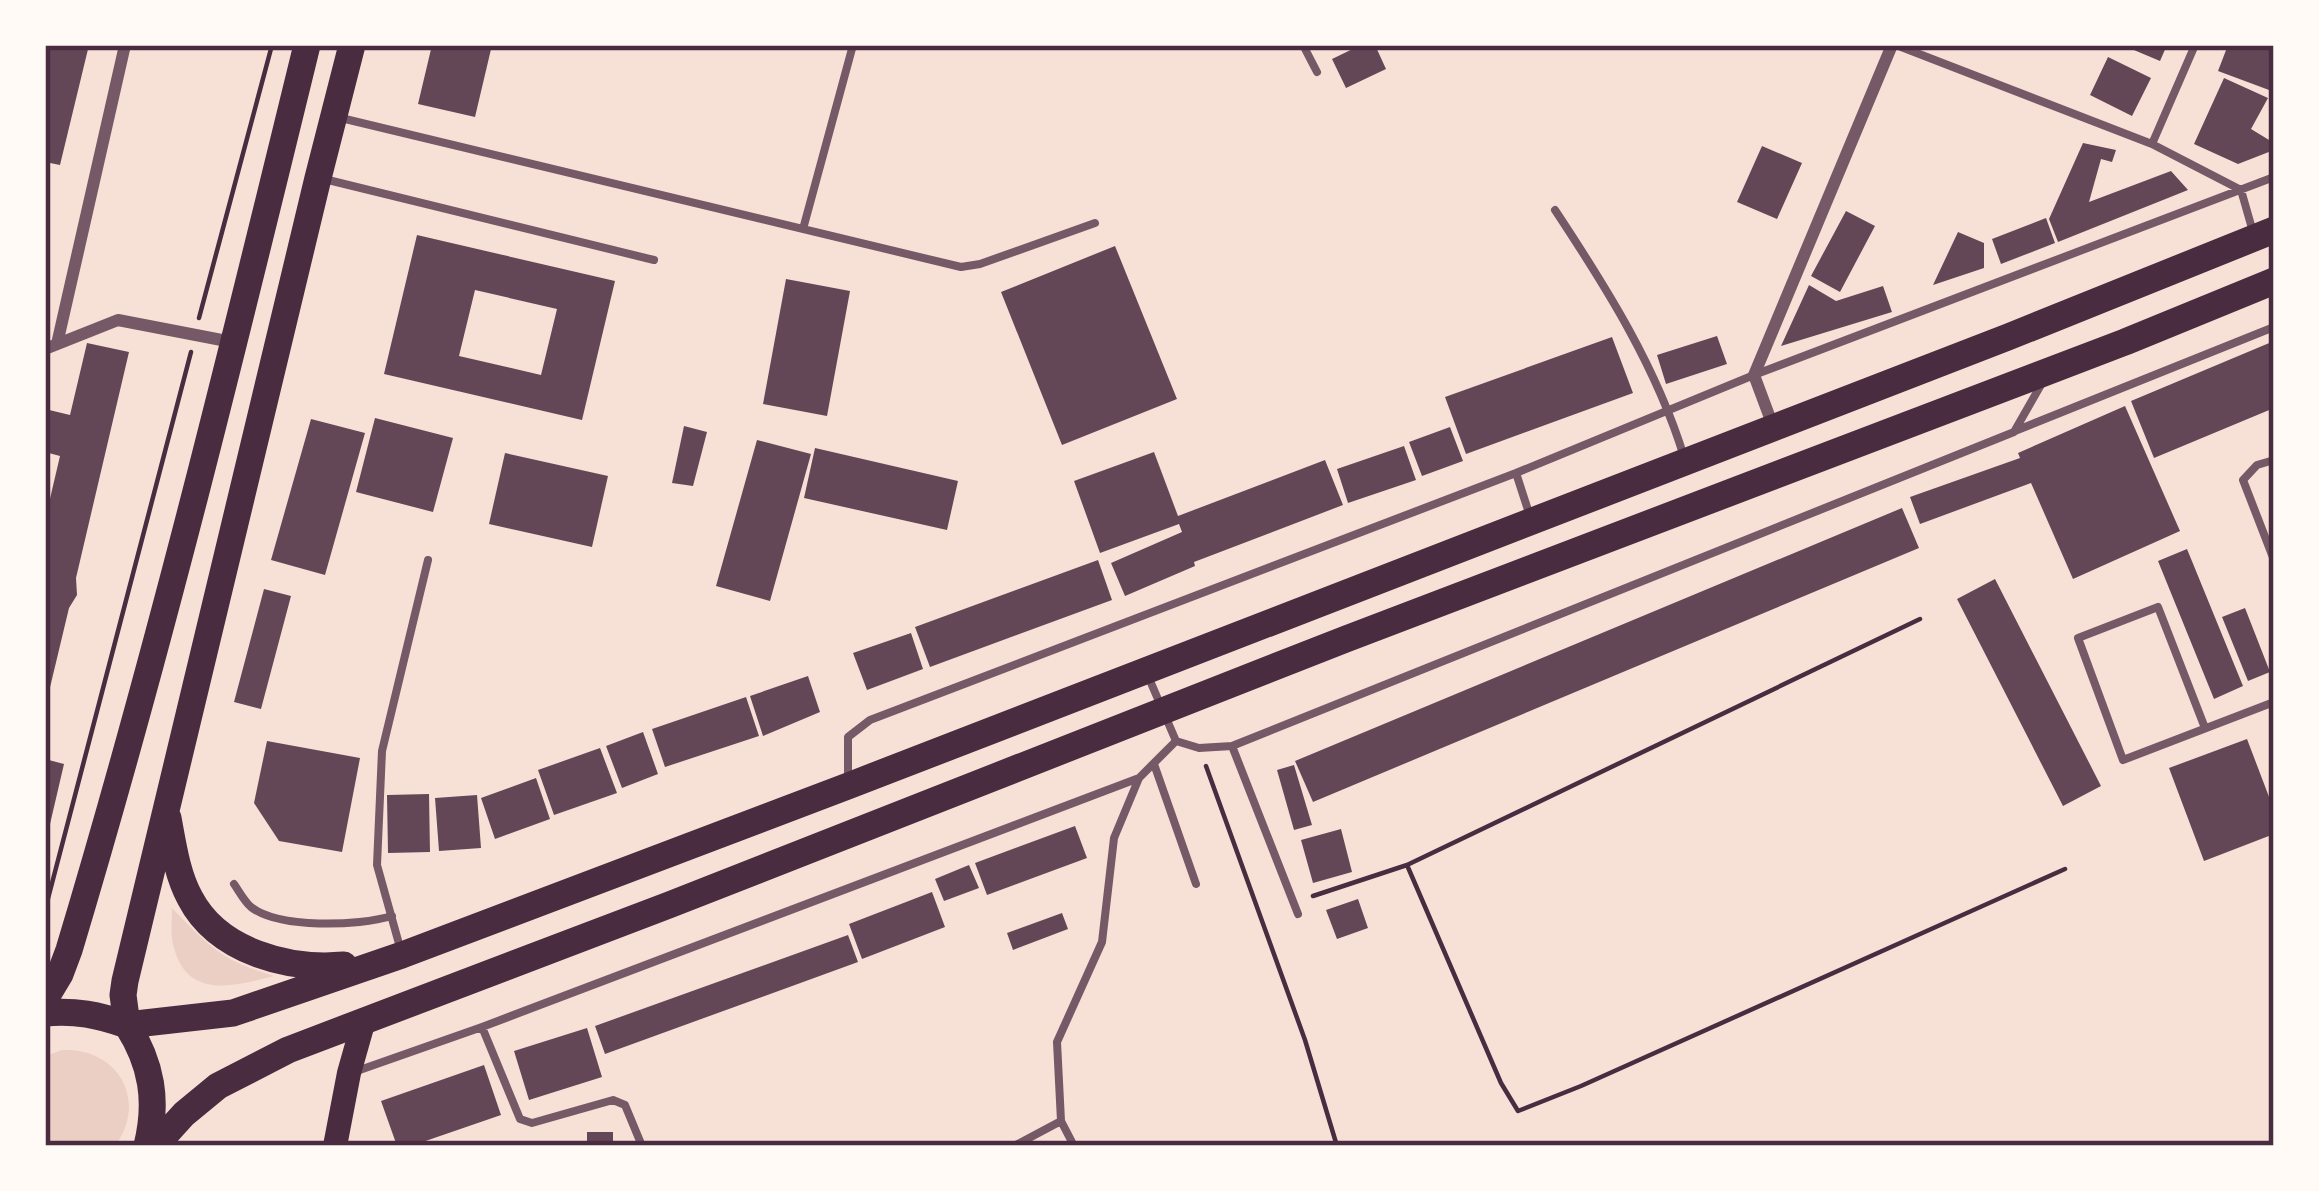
<svg xmlns="http://www.w3.org/2000/svg" width="2319" height="1191" viewBox="0 0 2319 1191" font-family="'Work Sans',sans-serif">
<style>
.green{fill:#ebcfc5}
.building{fill:#644757;fill-rule:evenodd}
.lines{fill:none;stroke-linecap:round;stroke-linejoin:round}
.path{stroke:#4a2c40;stroke-width:4.5}
.service{stroke:#755966;stroke-width:8}
.minor{stroke:#755966;stroke-width:12}
.secondary{stroke:#4a2c40;stroke-width:24}
.primary{stroke:#4a2c40;stroke-width:27}
.neatline{fill:none;stroke:#4a2c40;stroke-width:4.5}
</style>
<rect width="100%" height="100%" fill="#f7e1d7"/>
<path class="green" d="M172,908C210,947 221,960 274,976C236,986 188,1000 174,948C170,936 172,920 172,908Z
M62,1050C117,1047 149,1100 115,1146H45V1056Z"/>
<path class="building" d="M45,45H89L60,165L45,162Z
M432,45H492L475,117L418,104Z
M1361,45H1375L1386,69L1346,88L1332,59Z
M2122,45H2167L2160,61Z
M2228,45H2274V78L2269,90L2218,71Z
M2108,57L2151,78L2132,116L2090,95Z
M2224,78L2268,98L2251,129L2274,143V150L2238,164L2194,144Z
M2083,143L2116,150L2112,162L2101,159L2089,202L2171,171L2188,190L2058,242L2049,219Z
M1762,146L1802,163L1777,219L1737,202Z
M1846,211L1875,226L1840,292L1811,276Z
M2046,218L2055,243L2001,264L1992,239Z
M1958,232L1984,243V268L1933,285Z
M417,235L615,281L582,420L384,374ZM475,290L557,309L541,375L459,356Z
M1115,246L1177,399L1062,445L1001,292Z
M786,279L850,291L827,416L763,404Z
M1809,285L1836,301L1883,286L1892,312L1781,346Z
M1717,336L1727,364L1666,384L1657,355Z
M1612,337L1633,393L1466,454L1445,397Z
M2274,341V408L2154,458L2131,401Z
M87,343L129,352L76,578L77,595L69,608L47,700L45,520L60,456L45,452V409L70,415Z
M2125,406L2180,531L2073,579L2031,483L1920,524L1910,497L2020,458L2018,453Z
M375,418L453,438L433,512L356,492Z
M311,419L365,433L325,575L271,560Z
M684,426L707,432L693,486L672,483Z
M1450,427L1463,461L1422,476L1409,442Z
M757,440L811,454L770,601L716,586Z
M1404,446L1416,480L1348,503L1337,469Z
M815,448L958,481L947,530L804,498Z
M1154,452L1178,516L1325,460L1343,505L1194,562L1195,566L1125,596L1111,563L1182,532L1179,524L1100,553L1074,481Z
M505,453L608,476L592,547L489,524Z
M1902,508L1919,548L1313,802L1295,761Z
M2187,549L2243,686L2214,699L2158,561Z
M1098,560L1112,600L930,667L915,627Z
M1995,579L2101,786L2063,806L1957,599Z
M264,589L291,596L261,709L234,702Z
M2245,608L2270,672L2248,681L2222,617Z
M911,633L923,669L867,690L853,653Z
M808,676L820,712L763,736L750,696Z
M746,697L759,736L665,767L652,729Z
M643,732L658,774L622,788L606,746Z
M2247,739L2274,810V834L2204,861L2169,768Z
M267,741L360,758L342,852L279,841L254,803Z
M600,748L617,793L554,815L538,770Z
M45,759L64,764L47,837H45Z
M1294,765L1312,825L1294,830L1277,770Z
M536,778L550,819L495,839L481,798Z
M429,794L430,852L388,853L387,795Z
M477,795L481,848L439,851L435,798Z
M1075,826L1087,858L987,895L975,863Z
M1341,829L1352,872L1313,883L1301,840Z
M969,865L979,888L944,901L935,879Z
M932,892L945,927L862,959L849,924Z
M1358,899L1368,928L1337,939L1326,910Z
M1062,913L1068,929L1013,950L1007,933Z
M848,935L858,962L605,1054L595,1026Z
M587,1028L602,1077L529,1100L514,1051Z
M484,1065L501,1115L411,1146H397L381,1101Z
M587,1132H613V1146H587Z"/>
<g class="lines">
<path class="path" d="M199,318L272,45
M1206,766L1305,1040L1337,1146
M1407,865L1920,619
M1313,896L1407,865L1501,1083L1518,1111L1581,1086L2065,869
M45,910L191,352"/>
<path class="service" d="M1303,45L1317,72
M1896,45L2152,144L2241,190L2253,232
M341,118L961,267L980,264L1095,223
M2152,144L2195,45
M324,179L654,260
M1555,210C1606,287 1657,368 1684,457
M803,229L853,45
M2015,431L2274,327
M2274,460L2257,465L2243,480L2274,560
M1516,473L1529,513
M1148,676L1176,741L1199,748L1232,746L1298,914
M2205,728L2158,607L2078,638L2123,760L2274,702
M1232,746L2014,432L2042,383
M1154,764L1196,884
M848,780V737L870,720L1516,473L1754,375L2274,177
M234,884C239,891 244,901 251,907C279,929 358,926 392,916
M401,951L377,865L382,751L428,560
M482,1027L520,1119L532,1123L613,1100L625,1105L642,1146
M354,1072L482,1027L1139,778
M1014,1146L1061,1121
M1074,1146L1061,1121L1057,1042L1102,942L1114,838L1139,778L1176,741"/>
<path class="minor" d="M57,344L125,45
M45,349L118,320L232,342
M1773,426L1754,375L1892,45"/>
<path class="secondary" d="M335,1146L349,1073L364,1020"/>
<path class="primary" d="M168,818C173,845 177,874 190,898C218,952 289,970 344,965
M45,999L60,974L69,950C159,651 233,348 307,45
M45,1013C75,1010 99,1015 127,1025C152,1064 158,1101 147,1146
M127,1025L233,1013L402,955L848,786L2008,337L2274,230
M127,1025L123,995L125,981L318,178L352,45
M155,1146L184,1114L218,1086L288,1050L669,905L1346,639L2125,342L2274,281"/>
</g>
<rect width="2319" height="1191" fill="none" stroke="#fffaf5" stroke-width="96"/>
<rect x="48" y="48" width="2223" height="1095" class="neatline"/>
</svg>
